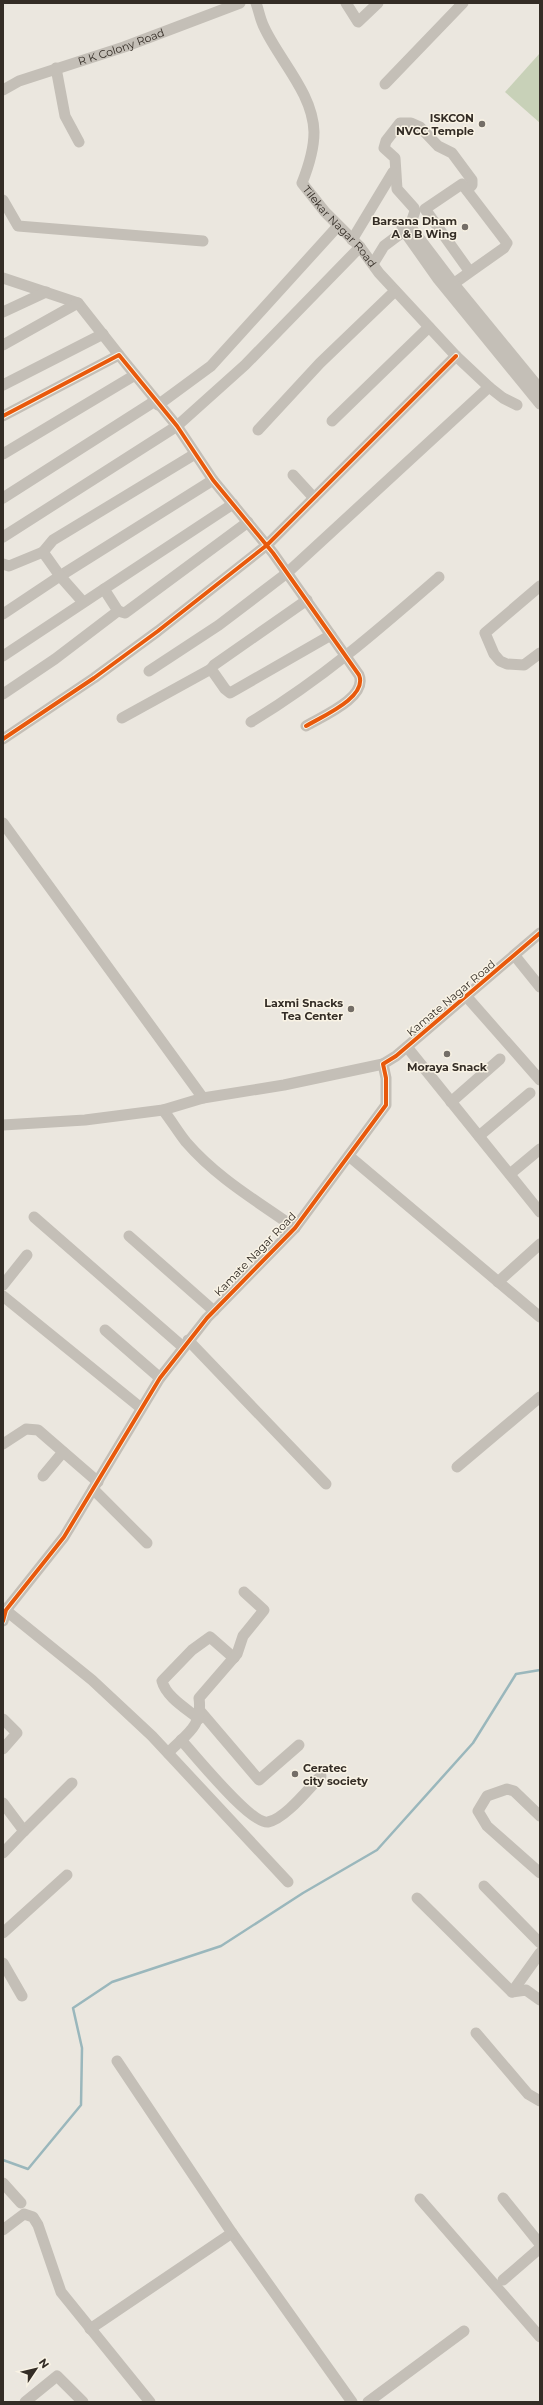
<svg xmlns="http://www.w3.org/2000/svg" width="543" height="2405" viewBox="0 0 543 2405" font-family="Montserrat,sans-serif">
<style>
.green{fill:#c8d1b8}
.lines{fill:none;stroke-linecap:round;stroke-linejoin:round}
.stream{stroke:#9ab7bc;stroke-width:2.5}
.minor{stroke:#c4bfb7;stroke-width:11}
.cycleway-casing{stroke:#f9f3e5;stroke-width:6}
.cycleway{stroke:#e8590c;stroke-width:4}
.poi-dot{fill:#746e67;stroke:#f9f3e5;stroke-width:1.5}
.labels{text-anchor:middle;stroke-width:3;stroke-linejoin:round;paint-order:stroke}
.street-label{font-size:11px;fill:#342d26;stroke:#f9f3e5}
.poi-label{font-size:11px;font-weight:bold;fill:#342d26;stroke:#f9f3e5;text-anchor:end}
</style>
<rect width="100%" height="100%" fill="#ebe7df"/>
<path class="green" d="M540,53V123L505,92Z"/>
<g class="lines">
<path class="stream" d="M3,2160L28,2169L81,2105L82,2048L73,2008L112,1982L221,1946L303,1893L377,1850L473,1743L516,1674L540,1670"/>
<g class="minor">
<path id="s1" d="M256,3C259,11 260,19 264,27C279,60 313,93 314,132C314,148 308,168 302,183L325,212L360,247L379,273L456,356L489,387L503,398L517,405"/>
<path d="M346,3L358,22L378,3"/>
<path d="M56,68L65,116L79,142"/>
<path d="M385,84L463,3"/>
<path id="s2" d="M3,90L19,81L124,47L240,3"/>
<path d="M3,200L18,226L203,241"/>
<path d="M410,226L415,211L414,208L397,189L395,158L384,148L386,141L400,123H411L420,127L438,146L452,153L472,180V185L467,190"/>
<path d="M352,240L393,172"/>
<path d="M373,264L384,246L404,231"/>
<path d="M3,278L78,303L119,355"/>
<path d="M449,287L470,272L425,209L462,184L507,243L504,248L470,272"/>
<path d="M3,312L46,292"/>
<path d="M3,345L78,303"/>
<path d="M3,385L103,334"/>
<path d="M540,389L454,284L410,226L408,224L402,228L438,279L540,404"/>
<path d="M158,405L211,366L338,226"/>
<path d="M3,416L119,355L177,426L213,480L273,553L359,675C368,697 323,716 306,726"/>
<path d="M332,421L429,327"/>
<path d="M258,430L320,363L395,291"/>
<path d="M3,454L135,375"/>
<path d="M195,454L53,540L43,552L60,576L213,480"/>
<path d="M293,475L314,498"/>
<path d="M3,498L155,401"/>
<path d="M3,537L177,426L245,365L360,247"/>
<path d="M3,564L9,566L43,552"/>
<path d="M540,586L485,633L494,654L500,661L507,664L524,665L540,653"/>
<path d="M307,600L214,665L211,669L225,689L230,693L331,635"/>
<path d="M118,611L125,613L248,522"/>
<path d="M3,614L60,576L83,602"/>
<path d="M3,656L104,589"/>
<path d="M149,671L219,625L287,573L489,387"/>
<path d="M3,694L55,659L118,611L104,589L233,504"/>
<path d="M122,718L211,669"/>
<path d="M251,722C322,679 377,631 439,577"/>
<path d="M3,739L94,678L158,631L267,545L456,356"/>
<path d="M3,823L203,1098"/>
<path d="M515,956L540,987"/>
<path d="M466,996L540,1080"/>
<path d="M407,1047L540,1212"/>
<path d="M451,1102L500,1059"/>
<path d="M163,1110C171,1120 178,1132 186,1142C217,1178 257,1201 295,1228"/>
<path d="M3,1125L85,1120L163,1110L203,1098L284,1085L383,1064"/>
<path d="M479,1136L530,1093"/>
<path d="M349,1156L540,1317"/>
<path d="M510,1174L540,1149"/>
<path d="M34,1217L183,1347"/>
<path d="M129,1236L214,1311"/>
<path d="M498,1282L540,1244"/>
<path d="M3,1285L27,1255"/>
<path d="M3,1296L141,1408"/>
<path d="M105,1330L160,1378"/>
<path d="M188,1340L326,1484"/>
<path d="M3,1444L26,1429L38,1430L98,1482"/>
<path d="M457,1467L540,1397"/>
<path d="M43,1476L63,1452"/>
<path d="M93,1489L147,1543"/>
<path d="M3,1608L92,1680L152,1736L288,1882"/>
<path d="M3,1621L6,1610L64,1537L160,1378L207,1318L295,1228L386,1105V1078L383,1064L396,1056L540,933"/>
<path d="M201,1712L259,1780L299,1745"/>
<path d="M3,1719L17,1733L3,1749"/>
<path d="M199,1719C187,1709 166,1697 162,1681L192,1650L210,1637L234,1658"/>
<path d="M181,1740C195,1755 251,1825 268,1822C285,1819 309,1788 321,1776"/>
<path d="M168,1753C186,1734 203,1727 199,1698L237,1654L243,1636L264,1610L244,1592"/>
<path d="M3,1803L24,1831L72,1783"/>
<path d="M540,1816L514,1791L507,1789L487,1796L478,1811L487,1826L540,1873"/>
<path d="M3,1853L24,1831"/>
<path d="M484,1886L540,1943"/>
<path d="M417,1898L512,1992L526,1990L540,2000"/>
<path d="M3,1933L67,1875"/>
<path d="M3,1963L22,1996"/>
<path d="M512,1992L540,1953"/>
<path d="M476,2033L528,2094L540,2101"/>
<path d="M117,2061L232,2233L352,2402"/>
<path d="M3,2183L21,2203"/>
<path d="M503,2198L540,2244"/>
<path d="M420,2199L540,2337"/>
<path d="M3,2230L24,2214L33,2217L38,2225L61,2292L150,2402"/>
<path d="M503,2280L540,2248"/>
<path d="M90,2329L232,2233"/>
<path d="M25,2402L57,2376L83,2402"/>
<path d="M368,2402L464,2331"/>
</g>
<g class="cycleway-casing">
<path id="cycleway" d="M3,416L119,355L177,426L213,480L273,553L359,675C368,697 323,716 306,726
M3,739L94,678L158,631L267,545L456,356
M3,1621L6,1610L64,1537L160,1378L207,1318L295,1228L386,1105V1078L383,1064L396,1056L540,933"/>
</g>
<use href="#cycleway" class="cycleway"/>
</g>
<g class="poi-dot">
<circle cx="482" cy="124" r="4"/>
<circle cx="465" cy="227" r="4"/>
<circle cx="351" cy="1009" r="4"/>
<circle cx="447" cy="1054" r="4"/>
<circle cx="295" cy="1774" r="4"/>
</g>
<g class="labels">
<g class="street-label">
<text dy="4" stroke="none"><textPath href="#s2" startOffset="126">R K Colony Road</textPath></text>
<text dy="4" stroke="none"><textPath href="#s1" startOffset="253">Tilekar Nagar Road</textPath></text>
<text transform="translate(451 998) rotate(-40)" y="4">Kamate Nagar Road</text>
<text transform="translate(255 1254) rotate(-46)" y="4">Kamate Nagar Road</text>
</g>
<g class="poi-label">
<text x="474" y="122">ISKCON<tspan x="474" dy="13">NVCC Temple</tspan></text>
<text x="457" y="225">Barsana Dham<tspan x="457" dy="13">A &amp; B Wing</tspan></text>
<text x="343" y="1007">Laxmi Snacks<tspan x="343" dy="13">Tea Center</tspan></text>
<text x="447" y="1071" text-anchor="middle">Moraya Snack</text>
<text x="303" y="1772" text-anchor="start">Ceratec<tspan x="303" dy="13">city society</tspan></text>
</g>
</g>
<rect width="543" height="2405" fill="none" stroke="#342d26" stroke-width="8"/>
<g transform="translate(36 2369) rotate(55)" stroke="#f9f3e5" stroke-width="3" paint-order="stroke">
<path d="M0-3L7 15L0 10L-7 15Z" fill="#342d26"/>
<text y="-6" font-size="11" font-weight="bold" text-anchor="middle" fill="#342d26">N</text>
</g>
</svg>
